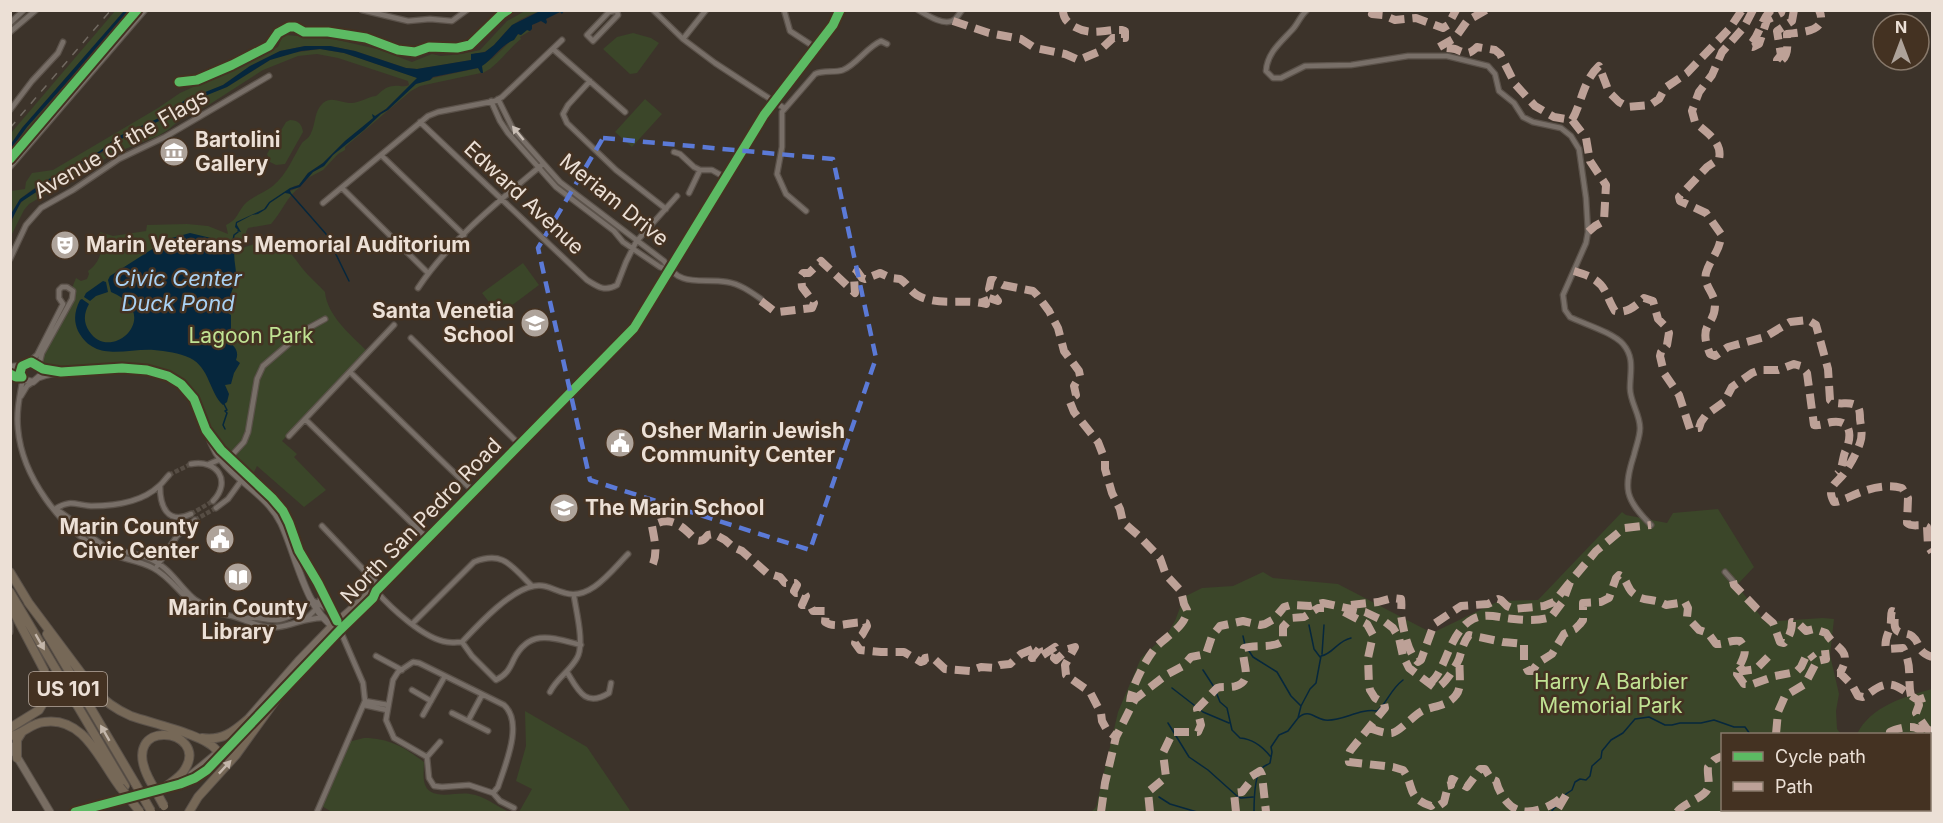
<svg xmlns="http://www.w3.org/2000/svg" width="1943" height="823" viewBox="0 0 1943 823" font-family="Inter,sans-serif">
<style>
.green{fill:#3b4629}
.water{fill:#06273d}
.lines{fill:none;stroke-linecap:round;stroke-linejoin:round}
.stream{stroke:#06273d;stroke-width:1.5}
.minor-tunnel{stroke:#564d44;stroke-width:4.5;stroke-dasharray:4.5 2;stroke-linecap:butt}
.minor-casing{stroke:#5b524a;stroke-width:7}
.tertiary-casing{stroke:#5b524a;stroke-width:8}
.secondary-casing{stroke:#5b524a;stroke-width:9}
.motorway-casing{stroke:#5b524a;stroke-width:10}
.minor{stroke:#786f68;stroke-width:4.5}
.tertiary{stroke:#786f68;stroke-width:6}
.secondary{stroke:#786d62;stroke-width:7}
.motorway{stroke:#766857;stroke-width:8}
.rail{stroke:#716961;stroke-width:1.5;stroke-dasharray:8 8;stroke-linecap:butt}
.motorway-bridge-casing{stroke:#5b524a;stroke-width:10;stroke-linecap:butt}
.motorway-bridge{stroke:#766857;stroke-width:8}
.quiet{stroke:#bda197;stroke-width:8;stroke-dasharray:15 8;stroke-linecap:butt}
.cycleway-casing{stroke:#443222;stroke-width:13}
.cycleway{stroke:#5cba63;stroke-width:9}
.oneway{fill:#c9beb5}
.oneway2{fill:#c3b6aa}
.marked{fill:none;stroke:#5b7ad7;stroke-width:4.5;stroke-dasharray:12 8;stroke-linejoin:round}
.labels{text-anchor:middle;stroke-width:5;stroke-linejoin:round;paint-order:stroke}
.shield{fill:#443222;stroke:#baaca0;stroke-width:1.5}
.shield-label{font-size:20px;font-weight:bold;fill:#ece0d6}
.poi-label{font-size:21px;font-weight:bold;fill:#ece0d6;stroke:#443222;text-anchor:start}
.street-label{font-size:21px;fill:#ece0d6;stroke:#443222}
.park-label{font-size:21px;fill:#c0e293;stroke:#443222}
.water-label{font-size:22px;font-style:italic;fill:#a9d2f5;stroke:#443222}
</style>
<rect width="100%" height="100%" fill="#3c332a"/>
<path class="green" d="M115,11H124L22,128L11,144V133Z
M128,11H134L74,81L53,102L11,154V149L27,127L119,24Z
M525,11H540C531,14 522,18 514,24C501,33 493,55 475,53L471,60L417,69L406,68L355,51L330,46H305L280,51L250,66L223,85L173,108L159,118L118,137L100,151L33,189L20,199L11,214V191L25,189L26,182L32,173L53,170L158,108L180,93L235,68L262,53L278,47L282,37L286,35L333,39L377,49L412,62L432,54L441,56L462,54L480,50L507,21Z
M527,30L530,31L520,37L521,39C508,49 498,66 483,73L481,66L493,58L518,34L520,35Z
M633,33L651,38L659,43L637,73L630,74L603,49L617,37Z
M320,49L344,53L418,78L386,109L379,113L365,126L345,141L323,163L308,173L299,185L294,186L288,192L300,187C287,196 282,212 271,224L248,228L246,232V243L234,240L243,248C278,235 281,240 302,268C309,277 318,284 325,292C327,316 352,336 368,352L282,441L297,454L294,457L326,490L304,507L257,466L252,476L226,454L203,423L185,387L153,371L61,372L41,368L40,357L72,299V288L76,278L81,281L87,279L89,274L88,271C101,262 104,247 100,232L113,236L146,231L147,225L187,224L208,226L228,234L226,225C238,219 236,215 244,205C252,196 265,193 274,185C287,174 293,157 302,143C305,140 310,137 311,133C316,123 314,111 323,103C331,96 340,102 349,103C359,104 366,97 376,96C381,92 386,86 394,86C401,85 402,88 409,85L408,81L338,58L317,54L298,56L263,70L207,106L183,117L168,130L158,136L115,153L29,204L24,210L11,236C11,221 14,208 26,198L107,150L123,138L159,121L185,103L227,87L270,60L285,54Z
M478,68L481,73L420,86L411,91L345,147V150L338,154L323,170L308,178L313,172L324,166L333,155L364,130L381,114L388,110L416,83L430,80L433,78Z
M645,99L662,114L632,147L615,132Z
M290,120C298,120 302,124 303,132L285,164L276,165L270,162L267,154L286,122Z
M523,263L539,285L499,315L482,293Z
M1718,509L1754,567L1737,585L1765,622L1823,618L1834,619L1830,655L1839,694L1836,711L1837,729L1841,734H1722V810H1930V734H1857C1871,706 1904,697 1932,689V812H1091L1096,807L1118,712L1141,658L1168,633L1175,621L1184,597L1202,588L1233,586L1263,572L1273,578L1338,584L1432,633L1499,601L1538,600L1622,512L1626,515L1667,523L1673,513Z
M525,711L587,747L631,812H519L532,789L516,781L526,746Z
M364,738C389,738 404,747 424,762C424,768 423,775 424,781C428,803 456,791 470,794C485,796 496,806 509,812H332L320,805L348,742Z"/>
<path class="water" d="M124,11H128L119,24L27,127L11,149V144L22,128Z
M540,11H564L562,14L560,12L546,19L547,22L546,24L541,21L532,25V29L530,31L527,30L521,35L518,34L514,40C502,44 492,60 482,66L483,73H481L478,68L433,77L430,80L416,84L388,110L381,114L364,130L333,155L324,166L313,172L300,187L290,190L291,194L285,193L270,203L266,209L258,214L252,215L237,223V225L241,232L237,231L238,230L235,227L236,222L264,209L269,202L290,188L299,185L308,173L323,163L345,141L373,118L372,114L375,116L386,109L417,78L344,53L320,49L301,51L270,60L227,87L185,104L159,121L123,138L67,174L53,181L21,202L11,221V214L20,199L47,180L100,151L117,137L159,118L185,100L223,85L250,66L280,51L305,46H330L355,51L406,68L417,69L471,60V54L485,52L494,45L512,25Z
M190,233L211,238L227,247L229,246L231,240L237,244C230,256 239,270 235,283C233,289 231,291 231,297C223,301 223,311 231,315V336L226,340C233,345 240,350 236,360L240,363L234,373L231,384L225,385L229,394L227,402L223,405C209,392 210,368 190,358C179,353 166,351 154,350C127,348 95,363 78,331C73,320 75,310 80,300L82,299L89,304C84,313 83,322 89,331C111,365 165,314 111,292L108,280L110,276L168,239Z
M103,281L106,282L108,292L96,296L90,301L84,297L86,293Z"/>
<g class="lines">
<path class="stream" d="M290,193L326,234L349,281
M233,241L234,235L238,232
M224,404L227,410L225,411L227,413L223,425L225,429
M1309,625L1314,649L1320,657
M1243,636L1245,645L1253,657L1277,672L1291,696L1301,706
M1322,654L1324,625
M1203,670L1214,687L1220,702L1227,708L1232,730L1240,738C1253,739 1262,746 1270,756
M1172,688L1203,712L1229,723
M1298,718C1309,708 1315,719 1325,720C1342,722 1359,708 1377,711C1389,701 1389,691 1403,680
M1168,723L1189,757L1208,770L1237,796L1241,798L1253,797
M1159,797L1170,804L1197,812
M1796,810L1798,812
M1254,812C1254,802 1254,775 1262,768C1264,766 1267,765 1270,763L1272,752L1271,747L1279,735L1288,731L1298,718L1301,706L1310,689L1316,683L1321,656C1333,654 1337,641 1351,638
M1551,812L1566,794L1572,790L1575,782L1580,779L1586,780L1590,776L1592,766L1601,758L1602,751L1611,740L1623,733L1635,719L1649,717L1665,725H1672L1680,723H1701L1714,720L1734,727H1745L1750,734"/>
<path class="minor-tunnel" d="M169,475L191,464
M191,514L213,501
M195,520L216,508"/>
<g class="minor-casing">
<path id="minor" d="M362,10L408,21L430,19L452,21L467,10
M653,10L683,39L715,63L784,108
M784,10L790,31L816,48
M918,10C927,15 942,25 952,21C956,20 959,14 962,10
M1307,10C1300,16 1298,24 1292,30C1281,42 1267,53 1266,71L1273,78H1281L1305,66L1351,65L1408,56H1447L1488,66L1495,74L1499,91L1514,103L1523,117L1533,122L1561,128L1571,136L1579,149L1586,198L1588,232L1586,243L1563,295L1565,310L1570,317C1584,324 1612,332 1623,344C1635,358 1630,372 1630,388C1630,402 1640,414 1640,428C1640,437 1636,446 1634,455C1623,489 1625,499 1651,525
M617,11L618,15L593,41L587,35L609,12L618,10
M10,23L24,10
M10,32L36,10
M683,39L706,10
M553,49L625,112
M590,81L568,105L563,114L567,123L616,170L666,209
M498,99L513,129L560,182L664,261C680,288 700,278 727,282C740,284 751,292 761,299
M491,101L500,121L508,133L556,187L614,231L623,242L660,267L669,270
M10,110L32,81L58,53L63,42
M420,122L587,280C598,287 605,292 617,285L626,262L636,242L677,196
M674,152L680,154L694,167L700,170H712L726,178
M381,155L464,235
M10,167L145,10
M342,188L428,273
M689,193L700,170
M323,203L428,116L438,112L495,101L502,97L562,40
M806,211L786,194L777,174L782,147V112L815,74C824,70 834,73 843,70C856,65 867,47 881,41L887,44
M10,259L26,225L41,208L73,190L119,159L165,137L269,76
M418,288C450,240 499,201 543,164
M411,338L520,445
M29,362L37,355L63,304L59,298V290L62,287H67L73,291L72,299L42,353L39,365
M350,372L474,492
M23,378C20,395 16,411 18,429C22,476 60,528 101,550C117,559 137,559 153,568C174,579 184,602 206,612L209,611C220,614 231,615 241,619C253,623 264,629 278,627C294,625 307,617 324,618
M21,396L27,386L33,382
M305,419L428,539
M289,436L394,325
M191,464C217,459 232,481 213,501
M209,464L233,454L244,442L248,432L257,379L263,366L305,330L325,319
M160,486C160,506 167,525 191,514
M216,508L228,499L246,474
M55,509C73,518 86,535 103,545C116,552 130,552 143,556C170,566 174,580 192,597C197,602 206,604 209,611
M55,509C71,499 75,505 91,506C114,506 142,502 159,486C163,483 165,479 169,475
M322,526L380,587
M157,566L177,536L195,520
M1725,572L1733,581
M376,591C391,608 424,639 447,642C452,643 457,642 462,642C478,625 510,590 534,586C547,584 553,590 565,593C590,601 612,570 628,554
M307,618L317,608L323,593
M243,619C255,615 265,621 277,620C290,619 302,608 312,601C320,602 324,609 332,611
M10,623V632
M412,624L474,562C504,550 512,567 532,586
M462,642L472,656L496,680C506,675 509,670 514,659C530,628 553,638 581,645
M376,656L402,670
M413,662L419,663L504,705C524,723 505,765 498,787L493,793L469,785L442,787L434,786L429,778L427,757L394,738L386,720L393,680L398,672Z
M567,672C578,690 585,708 609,693L611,683
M412,690L431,701
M550,692C557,678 570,671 577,658C585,644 576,611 574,596
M365,701L388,705
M364,705L387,710
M452,713L488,731
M423,715L445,676
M468,721L482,695
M427,757L440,742
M493,793L500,801L514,808
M317,812L365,701L363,683L340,630"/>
</g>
<g class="tertiary-casing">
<path id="tertiary" d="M24,365L20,373L25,380L33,382L40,376
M10,367L19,366L31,362L43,369L54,371
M40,377C54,371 70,373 85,371C120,369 167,360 191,394C205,414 206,441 221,460C239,483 268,496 281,523C295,552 306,610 334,627
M210,435L227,456L272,498L283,511L289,523L299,551L318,583L340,630"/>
</g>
<g class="secondary-casing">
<path id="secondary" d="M278,696L340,630L373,598L376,591L634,328L764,115L833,25L840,10
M245,722L298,661L332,626L369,594L376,591
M10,745L50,812
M192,774L215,755
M75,812L176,785L195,778L211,766L266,708"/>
</g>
<g class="motorway-casing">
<path id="motorway" d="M10,572L30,605
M10,592L125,786
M28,602L93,689C104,701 117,710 131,716C150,723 207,735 217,751V760
M10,605L44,670L48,686L46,698L39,710L10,728
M47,634L135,783
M10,736C22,735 31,723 44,722C84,716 100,761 120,787
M202,738C222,741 233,732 247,720
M17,758V740L22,732
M149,779C117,716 210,728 185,769C181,777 171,782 164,788
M189,812L198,797L236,755L280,694"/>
</g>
<use href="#minor" class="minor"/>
<use href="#tertiary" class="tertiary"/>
<use href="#secondary" class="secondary"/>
<use href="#motorway" class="motorway"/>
<path class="rail" d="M10,128L111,10"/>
<g class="motorway-bridge-casing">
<path id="motorway-bridge" d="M149,779L164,806
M135,783L151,811
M120,787L140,812"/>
</g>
<use href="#motorway-bridge" class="motorway-bridge"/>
<path class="quiet" d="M1374,10L1372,14L1383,15L1395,20L1416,18L1443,28L1448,25L1456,10
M1486,10L1467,21L1455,38L1439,47C1444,48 1450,48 1455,49C1465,53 1468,56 1477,47L1495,50L1500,54L1515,84L1535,106L1554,117L1572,120L1586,138L1590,161L1606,185L1604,221L1595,226L1588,232
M1753,10L1744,27L1722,52L1712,75L1699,92L1692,111L1695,122C1705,132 1723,141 1719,159L1707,167L1679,197L1680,201L1706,213L1721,234C1721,250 1710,259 1706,273C1703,286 1715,293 1715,305C1715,327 1697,322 1710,354L1715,356L1728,347L1765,337L1790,322L1808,320L1816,325L1828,369L1830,400C1838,407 1849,400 1857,406C1860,409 1860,415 1860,419C1861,427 1863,435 1860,443C1857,452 1851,463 1845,472C1838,483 1825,486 1834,502C1840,502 1841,500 1847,498C1864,490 1883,483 1902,488L1908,498L1907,523C1912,528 1920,523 1927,527L1928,546L1932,552
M1771,10C1759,23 1761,34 1749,46L1753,47L1759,44L1767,20L1781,13L1782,10
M1794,10L1792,21L1777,31L1781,55L1777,60V63C1790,58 1787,45 1787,34C1802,32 1829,32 1819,10
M953,21L989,33L1021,39L1035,48L1065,54L1079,60L1098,52L1113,38H1125V31L1122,30C1103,29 1092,37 1073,26C1067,22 1063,18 1063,10
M1572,120C1582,102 1583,81 1599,66L1609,92L1619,102L1628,107L1650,105L1659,99L1665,88L1687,73L1730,28L1742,10
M1574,271C1587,275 1600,279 1606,293C1609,299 1611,305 1615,311C1626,314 1636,306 1644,298L1653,301L1658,319L1667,328L1669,333L1667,345L1661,352L1660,356L1664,373L1679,395L1690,429L1699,428L1701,422L1706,415L1724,402L1732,387L1752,373L1760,370H1778L1794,364L1801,366L1807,373L1814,425C1820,426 1826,423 1832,422C1854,419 1851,440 1845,452C1842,460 1843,469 1837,474
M761,301L774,311L779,312L812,308L814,303L802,287L801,276L803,273H809L821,261L855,293L854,277L857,271L862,278L865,279L880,273L891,278L900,279C907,283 910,291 917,295C938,307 964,298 986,304L983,296L998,301L989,289L991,280H994L1003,285L1033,291L1037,295L1049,311L1058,328L1064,351L1079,371L1080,376L1074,386L1076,395L1072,398L1070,402L1074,412L1098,442L1105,460V469L1112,493L1120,509L1123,522L1140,537L1160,558L1166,575L1181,591L1184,604L1187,610C1186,626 1167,636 1157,646C1147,657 1131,687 1130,702
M653,564C658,552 654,538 652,526C671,514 683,527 696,540C702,542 704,540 708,535L714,534L725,540L733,547L742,551L767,573L780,577L785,583H795L797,585L794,591L796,593H804L806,596L802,605H810L813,611H826L825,622C837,630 853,620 866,623L867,626L862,635L856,640L855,643L860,650L881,652H904L921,662L924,661L925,658L932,657L945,669L970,671L981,667L994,668L1000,665L1010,664L1021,654L1038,647L1039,649L1032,658L1040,657L1055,647L1057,652L1054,658L1056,660L1068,649L1075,647L1065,665L1066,675L1090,692L1101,713L1102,721L1107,730L1116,737
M1733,581L1734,585L1757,609L1773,623L1780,642L1784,643C1790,636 1792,630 1792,622L1798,623L1806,631L1814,629L1826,633C1835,650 1854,648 1840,673
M1351,605L1378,602L1393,598L1401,599C1402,605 1401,609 1401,615C1403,628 1408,654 1418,662L1421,660L1434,624L1461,606L1488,604L1498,599L1501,600L1507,606L1514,609L1544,606L1554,602L1570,582
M1344,612L1367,624L1373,635L1368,658L1369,685L1370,690L1375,698L1384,703L1385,708L1350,751L1348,756L1349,762L1393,767L1403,770C1415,786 1406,798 1431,806L1435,803L1440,805L1444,802L1447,790L1446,786L1451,785L1452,779L1467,787L1480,769H1485L1491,779L1496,781C1498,789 1502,796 1507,802C1519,817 1539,812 1554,803C1559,800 1561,797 1566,795L1556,812
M1739,666L1743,671L1756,669L1768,657
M1837,673H1840L1852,685L1858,696L1863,697C1869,694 1873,690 1879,687C1895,679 1905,693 1918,700L1932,695
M1429,683C1445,676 1448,632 1473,619C1487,612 1499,618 1514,619C1526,620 1540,621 1551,617L1563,601L1570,582L1596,551L1624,528L1651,525
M1911,696C1907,679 1913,667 1903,648L1886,649C1884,640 1888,635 1890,627C1892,621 1890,616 1892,611L1895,612C1895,616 1894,623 1895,627C1897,635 1907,632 1912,636C1922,644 1915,651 1932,657
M1918,700L1919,705L1916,713L1927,729L1932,732
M1369,728C1376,730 1384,734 1392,733C1399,732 1413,716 1422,711C1433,706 1448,706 1456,695C1463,687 1458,669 1460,658
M1776,734L1778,712L1785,696L1805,684L1817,661L1826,659L1825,650
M1891,734L1890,732C1895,729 1910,725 1916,728C1920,729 1923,732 1926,734
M1930,745L1932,746
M1930,779L1932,778
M1908,810L1910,812
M1101,812L1105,783L1116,737L1135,699L1166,675L1183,666L1191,657L1206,654L1212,636L1220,626L1243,621L1260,625L1265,624L1274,619L1284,607L1291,605L1310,606L1323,603L1365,612L1384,621L1393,628L1399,638L1403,656L1409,668L1434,687H1438C1445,684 1456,666 1459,659C1462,650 1463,643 1469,635L1503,642L1524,644V663L1528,671H1532L1538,663L1552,654L1564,634L1575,629L1580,624L1583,620V603L1601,602L1609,598L1616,578L1619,575C1628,579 1626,588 1634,594C1643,602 1656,598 1666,605L1685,602L1688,608L1687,617L1699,630L1708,633L1716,644C1724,645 1731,639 1740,641C1751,653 1740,660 1737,674L1744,684H1753L1775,676L1796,672L1801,667L1807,654H1810L1814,659
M1150,812L1148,792L1166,777L1163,753L1173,732H1198L1201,725L1197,709L1217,688C1223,686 1230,688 1236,686C1255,680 1240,661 1244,648C1256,644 1273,649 1283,641V627L1291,618L1304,617L1318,608H1324
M1236,812L1234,793L1242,792L1249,783L1250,777L1260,771L1262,775L1266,812
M1677,812C1685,802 1705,798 1708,788C1710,781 1707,774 1708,767L1714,760L1722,756"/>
<g class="cycleway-casing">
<path id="cycleway" d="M179,82L197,80L232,65L269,46L278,33L289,27H295L304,32H328L366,38L398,50L415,52L429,47L457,48L470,45L502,14L508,10
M10,159L137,10
M10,374L16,377H22L20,373L22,366L31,362L43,369L61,372L122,368L147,370L168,376L181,384L194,399L206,430L221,450L272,498L283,511L289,523L299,551L318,583L337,621
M75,812L180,784L195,778L207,770L340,630L373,598L376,591L634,328L764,115L833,25L840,10"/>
</g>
<use href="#cycleway" class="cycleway"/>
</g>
<defs><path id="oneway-solid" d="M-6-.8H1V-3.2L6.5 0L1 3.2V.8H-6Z" transform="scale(1.5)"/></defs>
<use class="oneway" href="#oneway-solid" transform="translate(518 133) rotate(-129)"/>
<g class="oneway2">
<use href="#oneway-solid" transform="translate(40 642) rotate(60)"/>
<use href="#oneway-solid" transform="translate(105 733) rotate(-120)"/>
<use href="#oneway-solid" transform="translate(225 767) rotate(-47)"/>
</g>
<path class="marked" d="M603,138L833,159L876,358L810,550L590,480L538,248Z"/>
<defs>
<g id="museum-disc" transform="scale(1.5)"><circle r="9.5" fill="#aea39a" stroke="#443222"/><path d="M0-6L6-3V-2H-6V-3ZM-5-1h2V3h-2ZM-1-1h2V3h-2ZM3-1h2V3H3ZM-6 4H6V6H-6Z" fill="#fff"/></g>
<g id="theatre-disc" transform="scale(1.5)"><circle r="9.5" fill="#aea39a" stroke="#443222"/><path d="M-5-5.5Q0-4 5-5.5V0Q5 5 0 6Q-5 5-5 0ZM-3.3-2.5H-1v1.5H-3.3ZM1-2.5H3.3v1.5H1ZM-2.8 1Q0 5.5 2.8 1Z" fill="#fff"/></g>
<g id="school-disc" transform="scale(1.5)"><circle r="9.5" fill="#aea39a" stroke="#443222"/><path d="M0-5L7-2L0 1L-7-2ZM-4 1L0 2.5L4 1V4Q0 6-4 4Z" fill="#fff"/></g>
<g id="civic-disc" transform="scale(1.5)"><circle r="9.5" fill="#aea39a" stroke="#443222"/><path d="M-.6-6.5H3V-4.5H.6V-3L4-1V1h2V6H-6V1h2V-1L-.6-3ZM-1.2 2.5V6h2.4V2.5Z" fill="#fff"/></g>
<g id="library-disc" transform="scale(1.5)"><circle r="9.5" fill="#aea39a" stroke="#443222"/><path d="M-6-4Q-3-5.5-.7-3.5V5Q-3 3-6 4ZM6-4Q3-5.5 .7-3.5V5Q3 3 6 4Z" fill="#fff"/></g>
</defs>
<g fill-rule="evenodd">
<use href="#museum-disc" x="174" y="152"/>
<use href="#theatre-disc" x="65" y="245"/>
<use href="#school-disc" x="535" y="323"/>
<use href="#civic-disc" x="620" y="443"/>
<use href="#school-disc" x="564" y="508"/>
<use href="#civic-disc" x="220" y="539"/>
<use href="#library-disc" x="238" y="577"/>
</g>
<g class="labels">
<rect class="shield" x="29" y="672" width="78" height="34" rx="4.5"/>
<g class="shield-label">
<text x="68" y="696">US 101</text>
</g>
<g class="poi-label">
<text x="195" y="147">Bartolini<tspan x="195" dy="24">Gallery</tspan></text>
<text x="86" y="252">Marin Veterans' Memorial Auditorium</text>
<text x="514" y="318" text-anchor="end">Santa Venetia<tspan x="514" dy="24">School</tspan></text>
<text x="641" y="438">Osher Marin Jewish<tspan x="641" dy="24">Community Center</tspan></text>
<text x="585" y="515">The Marin School</text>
<text x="199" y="534" text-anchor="end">Marin County<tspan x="199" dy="24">Civic Center</tspan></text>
<text x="238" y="615" text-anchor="middle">Marin County<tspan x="238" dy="24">Library</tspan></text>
</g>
<g class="street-label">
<text transform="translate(121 144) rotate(-30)" y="7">Avenue of the Flags</text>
<text transform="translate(524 198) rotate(43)" y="7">Edward Avenue</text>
<text transform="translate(614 200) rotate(39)" y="7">Meriam Drive</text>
<text transform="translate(421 521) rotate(-46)" y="7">North San Pedro Road</text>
</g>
<g class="park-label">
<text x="251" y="343">Lagoon Park</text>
<text x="1611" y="689">Harry A Barbier<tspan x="1611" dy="24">Memorial Park</tspan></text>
</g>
<g class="water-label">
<text x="178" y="286">Civic Center<tspan x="178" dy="25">Duck Pond</tspan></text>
</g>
</g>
<rect width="1943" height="823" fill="none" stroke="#ece0d6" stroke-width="24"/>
<rect x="1721" y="733" width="210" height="78" fill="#443222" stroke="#87786a" stroke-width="1.5"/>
<rect x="1733" y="752" width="30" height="9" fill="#5cba63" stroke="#87786a" stroke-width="1.5"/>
<text x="1775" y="763" font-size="18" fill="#ece0d6">Cycle path</text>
<rect x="1733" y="782" width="30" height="9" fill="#bda197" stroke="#87786a" stroke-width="1.5"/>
<text x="1775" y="793" font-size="18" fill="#ece0d6">Path</text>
<g transform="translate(1901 42)"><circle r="28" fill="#443222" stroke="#87786a" stroke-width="1.5"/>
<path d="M0-4.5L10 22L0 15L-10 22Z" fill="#aea39a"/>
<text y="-9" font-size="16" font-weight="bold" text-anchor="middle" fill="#ece0d6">N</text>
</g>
</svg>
